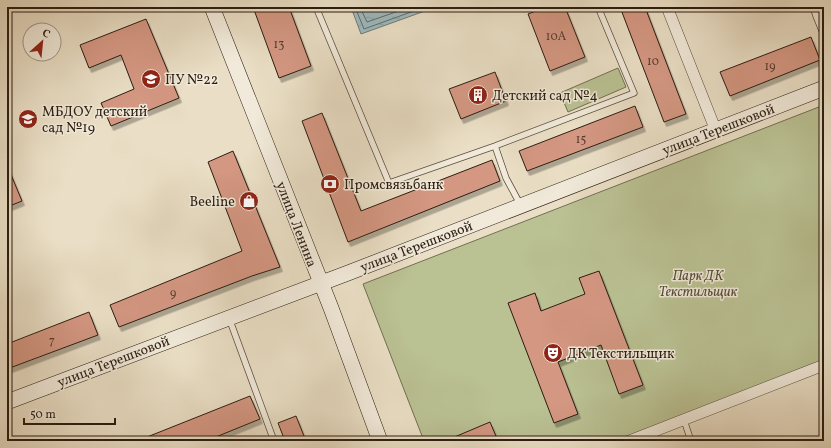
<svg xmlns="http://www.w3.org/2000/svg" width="831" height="448" viewBox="0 0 831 448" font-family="Vollkorn,serif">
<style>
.green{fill:#bac193;stroke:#726f52}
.water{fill:url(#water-ripples);stroke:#6f7b79}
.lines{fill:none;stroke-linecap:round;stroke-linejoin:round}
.shore{stroke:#646c68;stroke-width:1}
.building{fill:#d49782;stroke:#2b1d11;filter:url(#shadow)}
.lane-casing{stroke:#5b4e3e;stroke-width:7}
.street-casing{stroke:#5b4e3e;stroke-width:12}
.secondary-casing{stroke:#2b1d11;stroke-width:16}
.lane{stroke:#f1eada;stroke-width:5.5}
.street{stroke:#f1eada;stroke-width:11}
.secondary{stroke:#f1eada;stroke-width:15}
.labels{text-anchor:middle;stroke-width:3;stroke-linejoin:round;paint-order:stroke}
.number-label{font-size:12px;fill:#553c2d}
.poi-label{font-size:14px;fill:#2b1d11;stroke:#f1eada;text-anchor:start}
.street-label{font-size:14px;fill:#2b1d11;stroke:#f1eada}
.park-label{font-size:14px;font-style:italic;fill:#564e38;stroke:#f1eada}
</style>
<defs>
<pattern id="water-ripples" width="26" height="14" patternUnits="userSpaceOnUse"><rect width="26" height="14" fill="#9dbabf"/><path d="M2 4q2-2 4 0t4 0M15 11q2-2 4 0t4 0" fill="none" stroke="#879fa3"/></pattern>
<filter id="shadow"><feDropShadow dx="2.5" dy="4.5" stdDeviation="0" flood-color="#0004"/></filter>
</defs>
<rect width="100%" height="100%" fill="#eadfc6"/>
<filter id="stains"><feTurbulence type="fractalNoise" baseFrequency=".005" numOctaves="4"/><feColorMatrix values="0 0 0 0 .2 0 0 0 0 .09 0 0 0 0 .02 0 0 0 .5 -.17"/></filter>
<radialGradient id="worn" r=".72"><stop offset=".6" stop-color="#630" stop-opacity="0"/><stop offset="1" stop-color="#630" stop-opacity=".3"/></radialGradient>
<path class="green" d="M618,68L626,87L568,112L560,93Z
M824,105V364L625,441H424L363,284Z"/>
<path class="water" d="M351,7H436L361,34Z"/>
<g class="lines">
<path class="shore" d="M355,7L364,29L425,7
M360,7L367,22L410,7"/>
</g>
<path class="building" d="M253,7H289L311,66L279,78Z
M546,7H565L585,57L550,71L528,14Z
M620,7H645L686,114L664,122Z
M146,19L179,98L111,126L101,103L134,89L121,55L89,68L80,45Z
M811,37L820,60L730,96L720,72Z
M495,72L506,101L461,119L449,89Z
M635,106L643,127L527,171L519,151Z
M322,113L361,211L492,160L500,181L348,242L302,121Z
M233,151L280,267L252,276L119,327L110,305L242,251L208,162Z
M7,165L22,201L7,207Z
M599,271L643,385L619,394L601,345L558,362L578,414L554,423L508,303L535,293L541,311L585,294L579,278Z
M89,312L98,335L7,369V344Z
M250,396L260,419L206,441H137Z
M296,416L306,441H285L278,423Z
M490,422L498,441H445Z"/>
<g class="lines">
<g class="lane-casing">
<path id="lane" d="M316,7L389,183L495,146L634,93L598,7
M813,7L816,16
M824,13L816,16L824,36
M495,146L506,178L520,204
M229,318L274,441
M684,420L691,441"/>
</g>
<g class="street-casing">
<path id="street" d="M667,7L716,131
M629,441L824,365"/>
</g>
<g class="secondary-casing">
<path id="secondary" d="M212,7L331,308L380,441
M7,402L348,273L824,88"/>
</g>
<use href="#lane" class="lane"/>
<use href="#street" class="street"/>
<use href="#secondary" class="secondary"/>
</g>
<defs>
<g id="university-disc" transform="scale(1)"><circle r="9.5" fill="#8f2418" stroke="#f1eada"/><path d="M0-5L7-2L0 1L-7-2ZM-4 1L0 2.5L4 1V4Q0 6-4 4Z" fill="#fff"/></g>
<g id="building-disc" transform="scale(1)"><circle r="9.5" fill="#8f2418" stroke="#f1eada"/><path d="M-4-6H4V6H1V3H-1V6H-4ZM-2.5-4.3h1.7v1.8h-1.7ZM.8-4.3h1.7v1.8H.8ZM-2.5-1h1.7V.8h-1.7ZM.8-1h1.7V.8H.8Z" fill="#fff"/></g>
<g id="school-disc" transform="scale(1)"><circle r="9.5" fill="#8f2418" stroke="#f1eada"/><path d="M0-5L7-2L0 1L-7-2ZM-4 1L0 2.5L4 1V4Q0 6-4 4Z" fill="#fff"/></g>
<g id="bank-disc" transform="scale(1)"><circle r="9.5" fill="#8f2418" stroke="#f1eada"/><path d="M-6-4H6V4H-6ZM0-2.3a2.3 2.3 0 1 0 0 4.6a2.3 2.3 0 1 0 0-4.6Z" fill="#fff"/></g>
<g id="shop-disc" transform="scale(1)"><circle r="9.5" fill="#8f2418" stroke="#f1eada"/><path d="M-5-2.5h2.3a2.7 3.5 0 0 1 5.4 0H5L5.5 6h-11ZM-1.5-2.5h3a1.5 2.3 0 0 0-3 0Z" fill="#fff"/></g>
<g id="theatre-disc" transform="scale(1)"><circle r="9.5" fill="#8f2418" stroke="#f1eada"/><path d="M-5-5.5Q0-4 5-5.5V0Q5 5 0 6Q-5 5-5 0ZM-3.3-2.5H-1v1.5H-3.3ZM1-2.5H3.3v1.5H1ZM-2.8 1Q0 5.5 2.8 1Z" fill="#fff"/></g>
</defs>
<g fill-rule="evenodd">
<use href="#university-disc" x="151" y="79"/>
<use href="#building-disc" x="478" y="95"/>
<use href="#school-disc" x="28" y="119"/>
<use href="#bank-disc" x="330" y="184"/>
<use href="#shop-disc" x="249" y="201"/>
<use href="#theatre-disc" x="553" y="353"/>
</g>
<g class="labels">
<g class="number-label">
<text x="556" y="40">10А</text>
<text x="279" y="48">13</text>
<text x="653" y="65">10</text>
<text x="770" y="70">19</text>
<text x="581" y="143">15</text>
<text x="173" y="297">9</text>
<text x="52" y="344">7</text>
</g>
<g class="poi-label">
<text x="165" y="84">ПУ №22</text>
<text x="492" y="100">Детский сад №4</text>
<text x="42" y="116">МБДОУ детский<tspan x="42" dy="16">сад №19</tspan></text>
<text x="344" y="189">Промсвязьбанк</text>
<text x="235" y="206" text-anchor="end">Beeline</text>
<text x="567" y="358">ДК Текстильщик</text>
</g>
<g class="street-label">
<text transform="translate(718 129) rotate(-21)" y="5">улица Терешковой</text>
<text transform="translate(297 224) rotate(69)" y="5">улица Ленина</text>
<text transform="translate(416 246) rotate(-21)" y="5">улица Терешковой</text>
<text transform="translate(113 361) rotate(-21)" y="5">улица Терешковой</text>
</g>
<g class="park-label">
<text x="698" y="280">Парк ДК<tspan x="698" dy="16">Текстильщик</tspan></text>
</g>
</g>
<rect width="831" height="448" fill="none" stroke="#eadfc6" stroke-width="24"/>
<rect x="8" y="8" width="815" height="432" fill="none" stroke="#2b1d11" stroke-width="2"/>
<rect x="12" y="12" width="807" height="424" fill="none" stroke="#2b1d11"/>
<g transform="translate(42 42) rotate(27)"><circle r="19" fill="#f1eada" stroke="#a2988a"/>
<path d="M0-3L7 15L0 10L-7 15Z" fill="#8f2418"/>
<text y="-6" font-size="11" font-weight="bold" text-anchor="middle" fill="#2b1d11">С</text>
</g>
<path d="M24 418v6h91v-6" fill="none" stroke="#2b1d11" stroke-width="2"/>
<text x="30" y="418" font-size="12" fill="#2b1d11" stroke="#f1eada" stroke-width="3" paint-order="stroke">50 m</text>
<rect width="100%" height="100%" filter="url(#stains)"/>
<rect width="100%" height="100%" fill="url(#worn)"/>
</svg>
